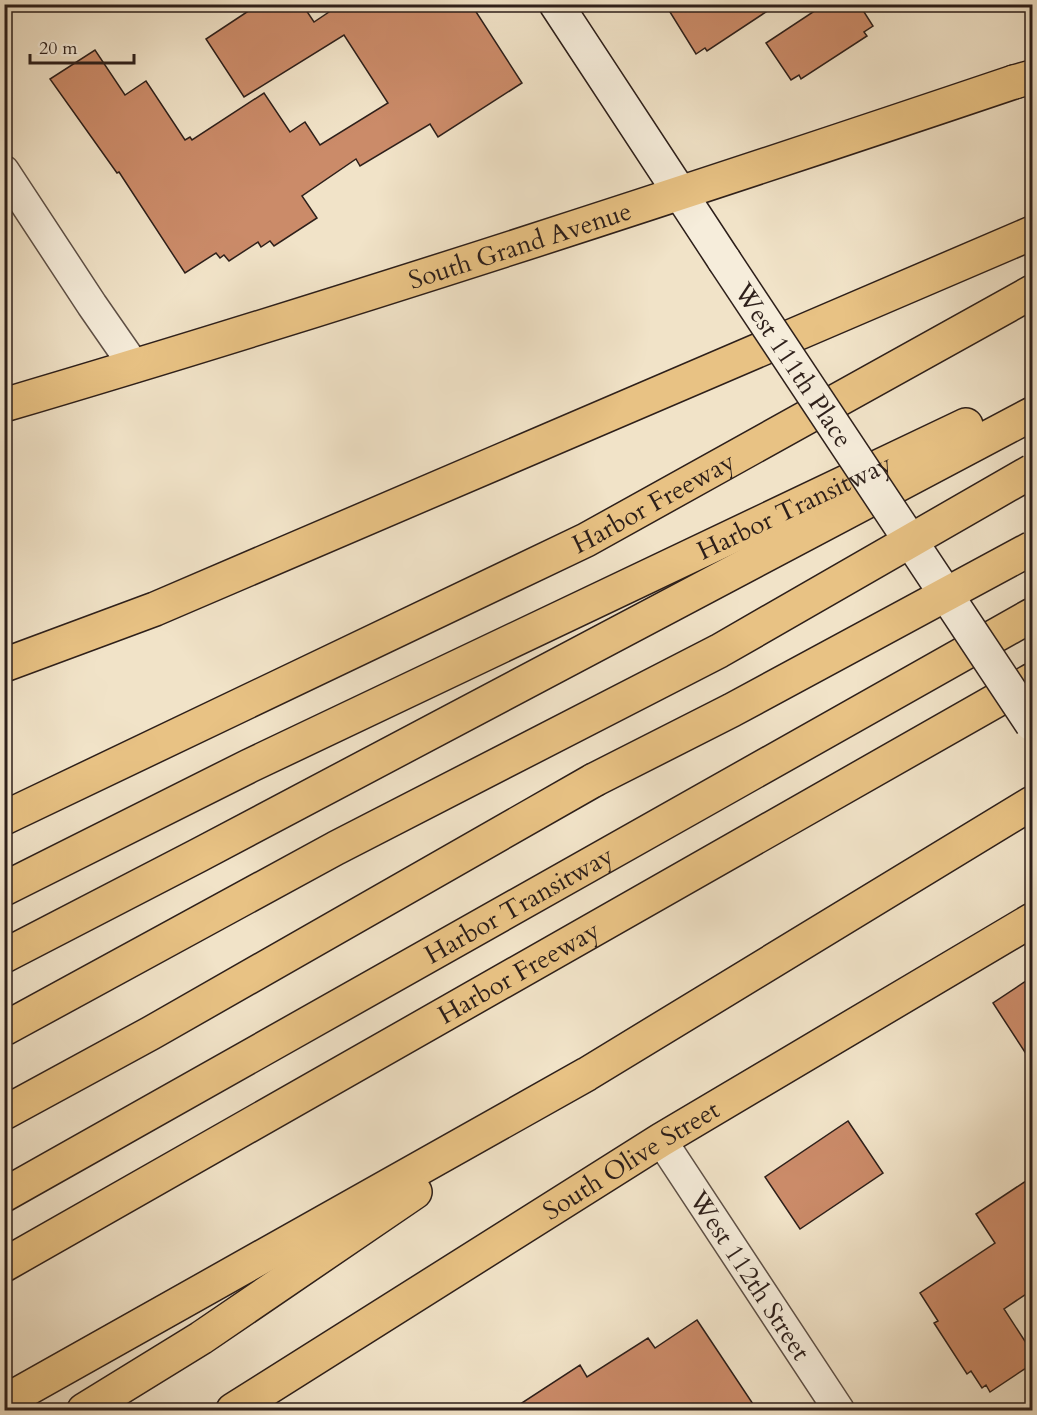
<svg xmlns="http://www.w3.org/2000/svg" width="1037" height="1415" viewBox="0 0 1037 1415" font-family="Cardo,serif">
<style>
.building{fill:#cb8b69;stroke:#2d1f1a;stroke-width:1.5}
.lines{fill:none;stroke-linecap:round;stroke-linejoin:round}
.street-casing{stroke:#5e5046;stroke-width:33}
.secondary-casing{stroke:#2d1f1a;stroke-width:36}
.primary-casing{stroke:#2d1f1a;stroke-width:36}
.highway-casing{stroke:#2d1f1a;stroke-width:36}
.street{stroke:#f6eddb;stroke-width:30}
.secondary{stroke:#f6eddb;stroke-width:33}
.primary{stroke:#e8c284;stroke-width:33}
.highway{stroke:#e8c284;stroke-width:33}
.secondary-bridge-casing{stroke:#2d1f1a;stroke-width:36;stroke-linecap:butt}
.highway-bridge-casing{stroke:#2d1f1a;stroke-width:36;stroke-linecap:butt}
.secondary-bridge{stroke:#f6eddb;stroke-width:33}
.highway-bridge{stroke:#e8c284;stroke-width:33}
.labels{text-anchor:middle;stroke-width:4.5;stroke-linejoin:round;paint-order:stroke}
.street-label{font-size:26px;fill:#2d1f1a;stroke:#f6eddb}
</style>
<rect width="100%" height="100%" fill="#f1e3c8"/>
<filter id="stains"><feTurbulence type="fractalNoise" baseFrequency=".00333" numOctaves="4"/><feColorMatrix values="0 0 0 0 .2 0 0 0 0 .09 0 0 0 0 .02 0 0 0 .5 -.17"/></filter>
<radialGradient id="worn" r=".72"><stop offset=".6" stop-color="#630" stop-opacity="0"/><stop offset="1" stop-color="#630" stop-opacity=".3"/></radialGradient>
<path class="building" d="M259,4H302L314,22L341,4H471L522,83L438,137L430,124L360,166L356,159L302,196L317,218L274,246L270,241L261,247L258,242L229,261L224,255L220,258L216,253L185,273L119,172L117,173L50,79L95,50L125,95L146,81L185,140L190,137L192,140L264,93L290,132L305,122L320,145L388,103L344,35L244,97L206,39Z
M665,4H778L707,51L705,48L696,54Z
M825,4H859L873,26L864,32L867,36L801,79L799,75L791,80L766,43Z
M1032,977V1063L993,1003Z
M848,1121L883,1173L800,1229L765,1177Z
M1032,1177V1290L1004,1309L1032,1352V1364L990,1392L986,1385L982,1388L971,1371L967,1374L934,1323L938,1321L920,1293L995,1243L976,1214Z
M697,1320L757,1410H511L580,1365L587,1377L648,1338L655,1348Z"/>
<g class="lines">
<g class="street-casing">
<g id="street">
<path d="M4,171L92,305L135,367"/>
<path id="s1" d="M661,1140L839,1410"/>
</g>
</g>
<g class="secondary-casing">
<path id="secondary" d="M556,4L724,260"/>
</g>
<g class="primary-casing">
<g id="primary">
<path id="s2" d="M4,405C343,305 679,195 1014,82"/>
<path id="s3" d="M233,1410L661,1140L1032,920"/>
</g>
</g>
<g class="highway-casing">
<g id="highway">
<path d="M1014,82L1032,77"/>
<path d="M4,665L155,609L1032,233"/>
<path id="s4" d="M4,818L586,540L1032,292"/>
<path id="s5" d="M4,889L249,766L966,425"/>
<path d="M4,956L199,855L1032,414"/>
<path d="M4,1113L151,1033L594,780"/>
<path id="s6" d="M4,1195L1032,615"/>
<path id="s7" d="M4,1265L1032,680"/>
<path d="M4,1402L587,1074L1032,803"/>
<path d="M84,1410L201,1338L415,1192"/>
</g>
</g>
<use href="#street" class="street"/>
<use href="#secondary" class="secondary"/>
<use href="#primary" class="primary"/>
<use href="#highway" class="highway"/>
<g class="secondary-bridge-casing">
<g id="secondary-bridge">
<path id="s8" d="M724,260L1032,724"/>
</g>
</g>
<g class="highway-bridge-casing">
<path id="highway-bridge" d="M594,780L732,710L1032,548
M4,1029L336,848L719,651L1032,471"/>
</g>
<use href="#secondary-bridge" class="secondary-bridge"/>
<use href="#highway-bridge" class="highway-bridge"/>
</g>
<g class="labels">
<g class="street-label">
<text dy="9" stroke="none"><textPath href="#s2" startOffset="540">South Grand Avenue</textPath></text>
<text dy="9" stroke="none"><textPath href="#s8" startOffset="126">West 111th Place</textPath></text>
<text dy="9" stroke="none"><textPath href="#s4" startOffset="722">Harbor Freeway</textPath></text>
<text dy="9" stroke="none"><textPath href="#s5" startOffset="878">Harbor Transitway</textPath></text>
<text dy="9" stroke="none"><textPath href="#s6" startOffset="591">Harbor Transitway</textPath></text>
<text dy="9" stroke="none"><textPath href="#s7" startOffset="592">Harbor Freeway</textPath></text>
<text dy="9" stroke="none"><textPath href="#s3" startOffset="470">South Olive Street</textPath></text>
<text dy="9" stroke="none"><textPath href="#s1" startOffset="162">West 112th Street</textPath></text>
</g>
</g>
<rect width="1037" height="1415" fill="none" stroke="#f1e3c8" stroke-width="24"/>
<rect x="6" y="6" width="1025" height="1403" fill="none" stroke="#2d1f1a" stroke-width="3"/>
<rect x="12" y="12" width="1013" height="1391" fill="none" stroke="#2d1f1a" stroke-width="1.5"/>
<path d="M30 54v9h104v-9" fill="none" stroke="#2d1f1a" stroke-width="3"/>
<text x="39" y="54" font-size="18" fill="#2d1f1a" stroke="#f6eddb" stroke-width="4.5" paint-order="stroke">20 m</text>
<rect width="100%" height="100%" filter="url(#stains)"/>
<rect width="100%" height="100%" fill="url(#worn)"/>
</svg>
